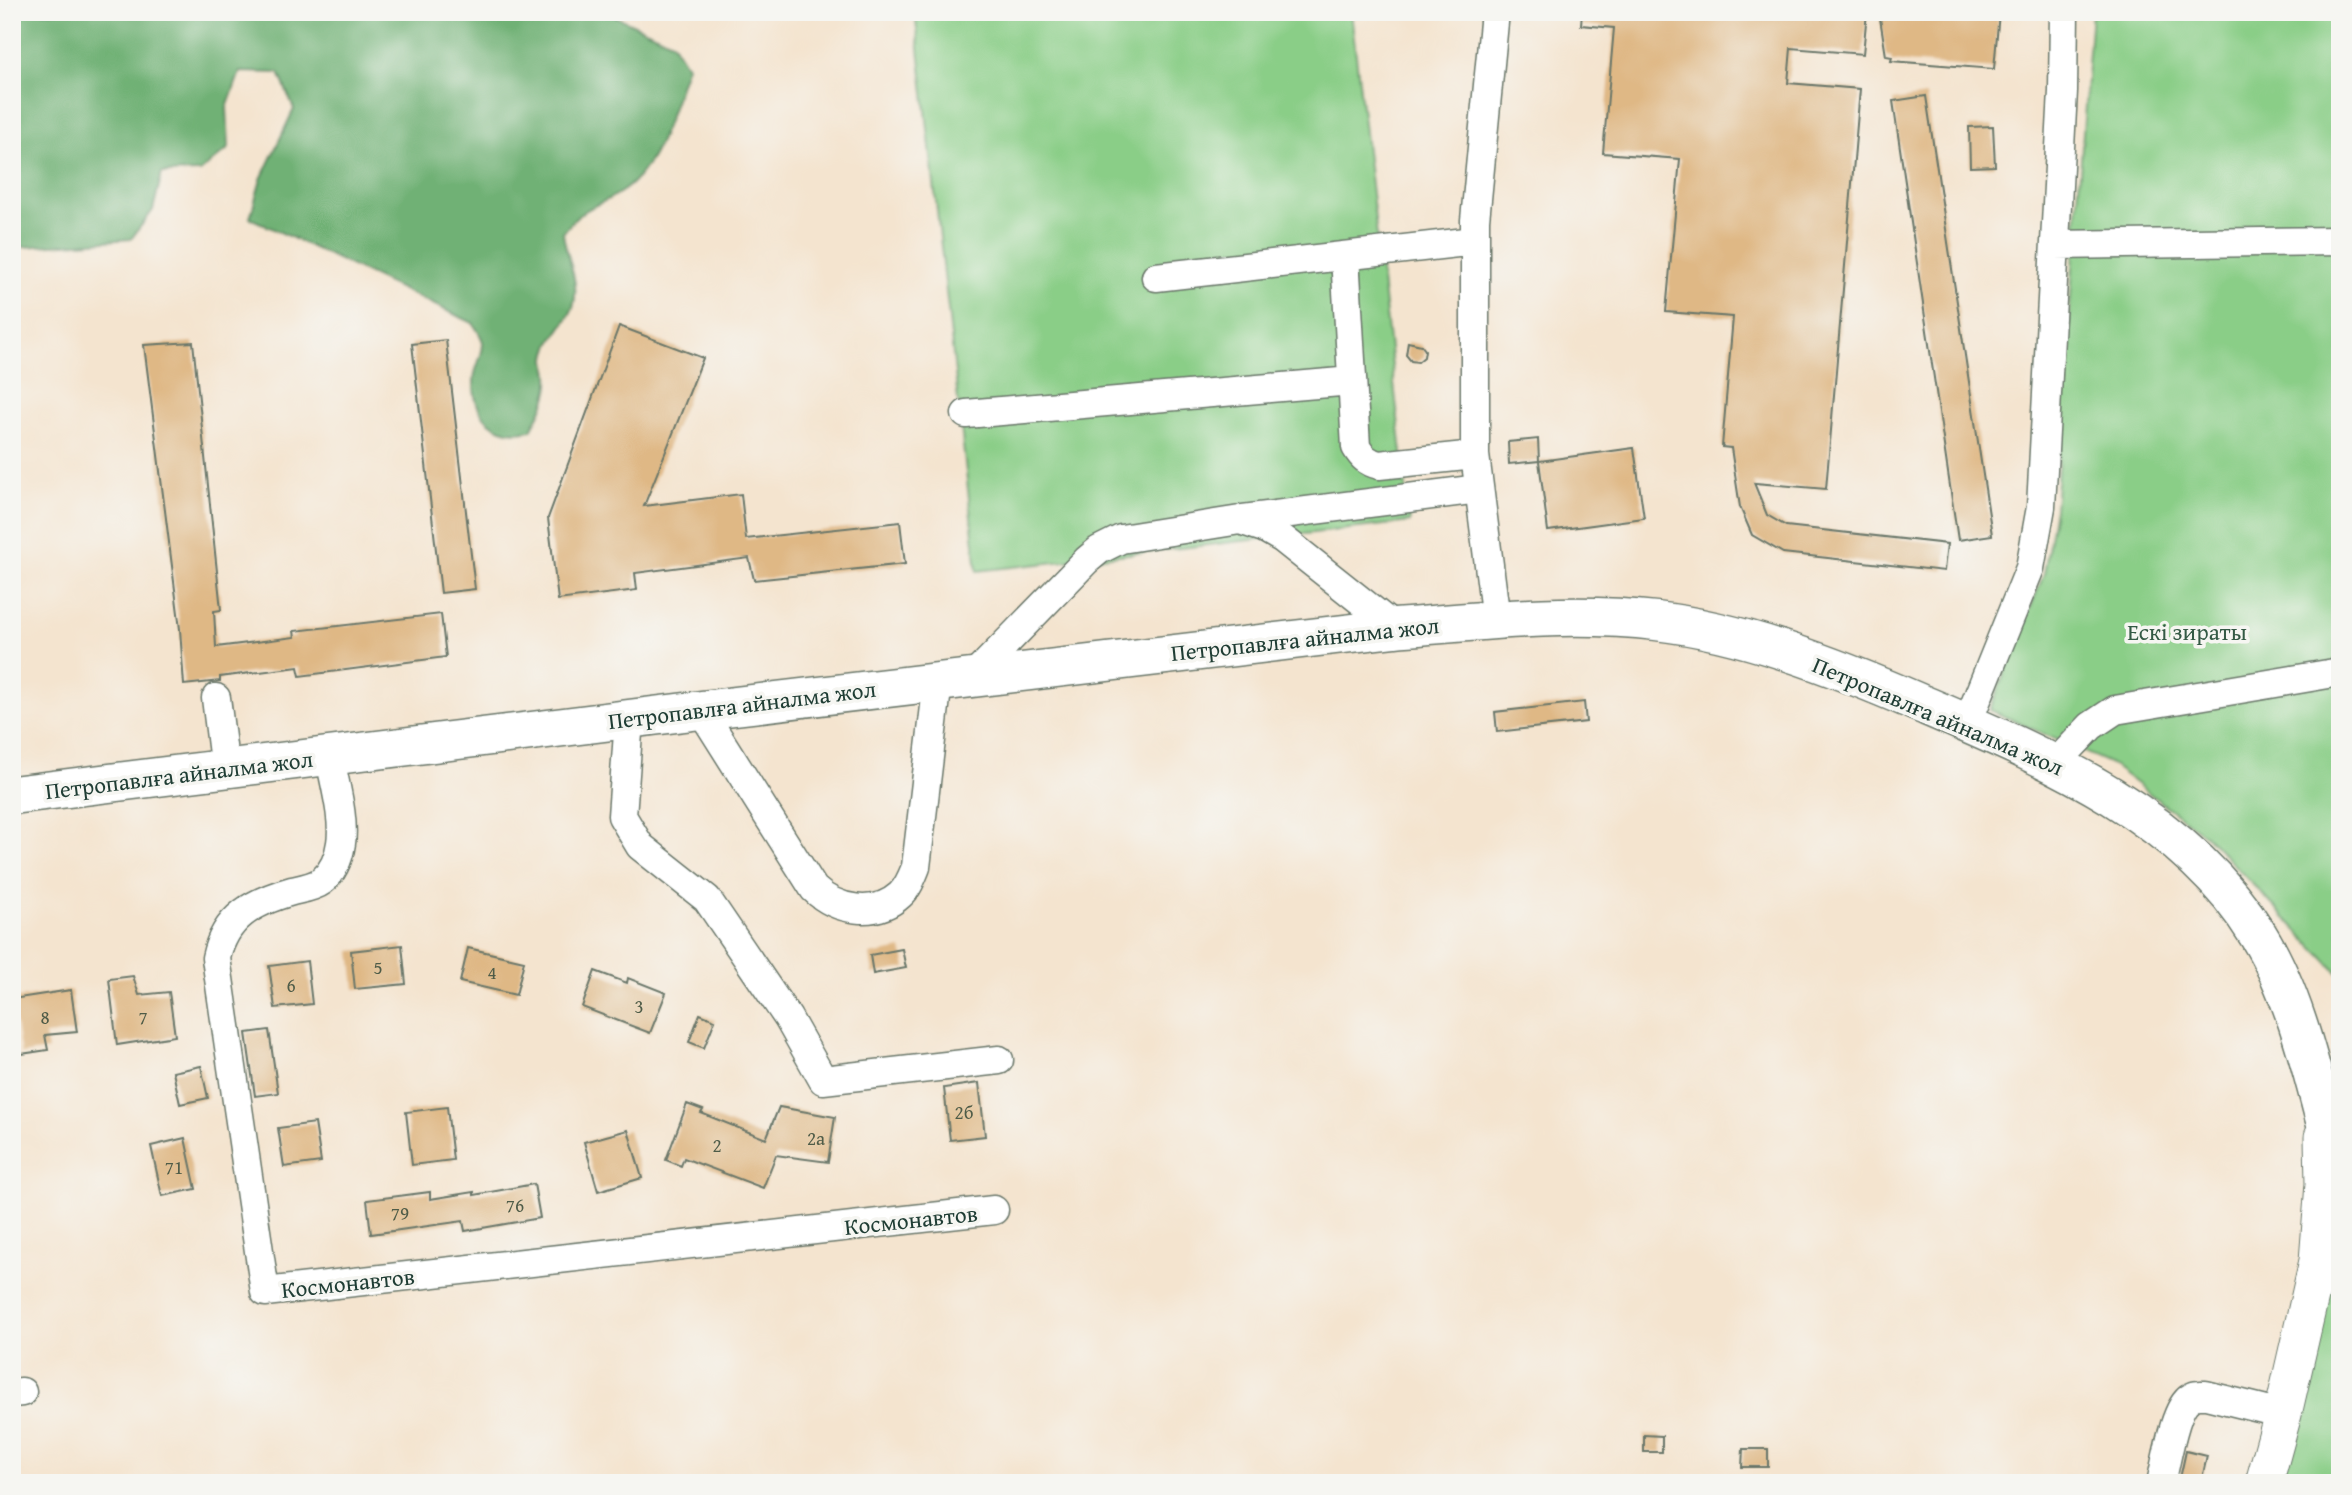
<svg xmlns="http://www.w3.org/2000/svg" width="2352" height="1495" viewBox="0 0 2352 1495" font-family="'Gentium Book Plus',serif">
<style>
.green{fill:#8ace87;stroke:#54865e;stroke-width:2}
.forest{fill:#6fb174;stroke:#477754;stroke-width:2}
.building{fill:#dfb885}
.lines{fill:none;stroke-linecap:round;stroke-linejoin:round}
.minor-casing{stroke:#6a776a;stroke-width:31}
.major-casing{stroke:#6a776a;stroke-width:39}
.highway-casing{stroke:#6a776a;stroke-width:41}
.minor{stroke:#fff;stroke-width:28}
.major{stroke:#fff;stroke-width:37}
.highway{stroke:#fff;stroke-width:38}
.labels{text-anchor:middle;stroke-width:7;stroke-linejoin:round;paint-order:stroke}
.number-label{font-size:19px;fill:#4f5c48}
.park-label{font-size:23px;fill:#345a45;stroke:#f6f6f2}
.street-label{font-size:23px;fill:#1f3d34;stroke:#f6f6f2}
</style>
<rect width="100%" height="100%" fill="#f6f6f2"/>
<filter id="ink" filterUnits="userSpaceOnUse"><feTurbulence type="fractalNoise" baseFrequency=".0143" numOctaves="2"/><feDisplacementMap in="SourceGraphic" scale="14" xChannelSelector="R" yChannelSelector="G"/><feConvolveMatrix kernelMatrix="1 2 1 2 8 2 1 2 1" color-interpolation-filters="sRGB"/></filter>
<filter id="wash" filterUnits="userSpaceOnUse"><feTurbulence type="fractalNoise" baseFrequency=".00686" numOctaves="4" result="noise"/><feDisplacementMap in="SourceGraphic" scale="28" xChannelSelector="R" yChannelSelector="G"/><feGaussianBlur stdDeviation="1.57" result="paint"/><feColorMatrix in="noise" values="0 0 0 0 0 0 0 0 0 0 0 0 0 0 0 0 0 1.4 0 .05"/><feComposite in="paint" operator="in"/></filter>
<g filter="url(#wash)">
<rect width="100%" height="100%" fill="#f4e4cf"/>
<path class="green" d="M915,12H1351L1410,522L977,571Z
M2092,12H2340V975L2206,836L2109,763L1990,710L2044,574L2055,509Z
M2334,1262L2340,1274V1470L2326,1483H2280Z"/>
<path class="forest" d="M12,12H606L672,42L687,66C672,106 660,164 624,190C598,208 585,203 563,233C566,258 581,281 573,307C567,325 547,340 546,359C546,364 549,370 549,375C551,395 540,413 531,430C497,438 473,417 474,381C474,368 483,357 483,343C482,336 476,329 473,323L250,218L261,179L294,109L279,73L240,72L227,108L229,148L200,172L162,173L153,210L131,239L12,248Z"/>
<g id="blocks">
<path class="building" d="M1582,12H1867L1863,54L1791,48L1788,83L1860,89L1826,489L1754,483L1767,515L1786,526L1947,544L1944,571L1783,553L1752,535L1740,507L1731,448L1722,447L1733,317L1666,312L1680,159L1603,153L1614,28L1581,25Z
M1879,12H1999L1994,69L1891,61L1892,57L1886,56Z
M1926,96L1992,535L1958,540L1893,101Z
M1993,126L1995,166L1970,167L1969,127Z
M619,326L703,358L644,506L741,494L746,539L900,522L905,564L754,580L749,558L635,573L637,590L558,600L548,518Z
M446,340L475,589L441,593L412,344Z
M193,342L221,610L214,611L216,647L295,637L294,631L441,614L446,657L300,676L298,667L220,677V681L184,685L180,629L144,345Z
M1408,342L1421,345L1425,350L1424,357L1418,362L1411,361L1406,355Z
M1538,439L1539,461L1509,464L1508,442Z
M1634,448L1644,518L1548,531L1539,461Z
M1584,702L1586,722L1497,732L1495,712Z
M402,945L406,984L355,989L351,951Z
M468,948L524,961L516,995L460,982Z
M902,949L906,968L873,974L870,955Z
M307,961L312,1004L275,1008L269,966Z
M595,971L627,983L628,978L666,993L650,1033L582,1007Z
M133,976L139,995L169,992L175,1036L117,1045L109,979Z
M71,990L77,1032L45,1035L48,1050L21,1054L12,999Z
M700,1014L715,1020L704,1048L689,1042Z
M269,1030L278,1093L255,1096L246,1033Z
M201,1066L208,1098L180,1104L173,1072Z
M979,1083L985,1136L950,1140L944,1088Z
M687,1104L703,1110L701,1113L766,1139L779,1107L835,1117L828,1162L776,1155L763,1188L684,1158L681,1166L666,1160Z
M447,1107L453,1160L412,1165L406,1112Z
M315,1123L321,1162L284,1167L278,1128Z
M628,1130L642,1178L598,1191L584,1142Z
M185,1138L196,1189L162,1196L151,1146Z
M534,1184L540,1218L465,1231L463,1221L371,1234L367,1200L430,1192V1199L474,1192V1195Z
M1644,1435L1662,1436V1452H1644Z
M1743,1449H1768V1467H1742Z
M2186,1451L2207,1456L2201,1483H2179Z"/>
</g>
</g>
<g filter="url(#ink)">
<use href="#blocks" fill-opacity="0" stroke="#6a776a" stroke-width="2"/>
<g class="lines">
<g class="minor-casing">
<path id="minor" d="M1495,12L1475,220V455L1496,620
M2055,245L2340,241
M1345,256L1356,447C1362,457 1367,462 1379,465L1475,455
M1156,277L1475,241
M966,414L1352,381
M1243,519L1479,489
M972,678L1087,560L1099,550L1121,539L1240,520L1264,528L1283,539L1395,628
M216,698L225,770
M701,710L814,889C836,910 875,918 900,895C908,888 912,877 916,867L938,681
M629,719L622,816L640,846L707,899L788,1018L823,1080L999,1060
M1967,724L2030,568L2041,507L2063,91L2064,12
M330,757C334,782 345,818 341,843C339,857 333,872 322,881C314,887 301,889 292,891C253,902 225,917 216,958L265,1292L994,1210
M2055,764L2091,726L2115,710L2340,672
M12,1393L22,1392
M2161,1483C2166,1464 2174,1408 2190,1398C2195,1394 2200,1395 2206,1395L2283,1414"/>
</g>
<g class="major-casing">
<path id="major" d="M2264,1483L2283,1414L2318,1261L2324,1184L2323,1137"/>
</g>
<g class="highway-casing">
<path id="highway" d="M12,795L701,710L1395,628C1482,621 1569,611 1656,621C1744,631 1836,667 1917,702C2043,756 2183,813 2258,935C2301,1004 2317,1097 2340,1176"/>
</g>
<use href="#minor" class="minor"/>
<use href="#major" class="major"/>
<use href="#highway" class="highway"/>
</g>
</g>
<g class="labels">
<g class="number-label">
<text x="378" y="974">5</text>
<text x="492" y="979">4</text>
<text x="291" y="992">6</text>
<text x="639" y="1013">3</text>
<text x="45" y="1024">8</text>
<text x="143" y="1024">7</text>
<text x="964" y="1119">2б</text>
<text x="816" y="1145">2а</text>
<text x="717" y="1152">2</text>
<text x="174" y="1174">71</text>
<text x="515" y="1212">76</text>
<text x="400" y="1220">79</text>
</g>
<g class="park-label">
<text x="2187" y="640">Ескі зираты</text>
</g>
<g class="street-label">
<text transform="translate(1305 639) rotate(-6)" y="8">Петропавлға айналма жол</text>
<text transform="translate(742 705) rotate(-7)" y="8">Петропавлға айналма жол</text>
<text transform="translate(1938 716) rotate(23)" y="8">Петропавлға айналма жол</text>
<text transform="translate(179 775) rotate(-7)" y="8">Петропавлға айналма жол</text>
<text transform="translate(911 1220) rotate(-6)" y="8">Космонавтов</text>
<text transform="translate(348 1283) rotate(-6)" y="8">Космонавтов</text>
</g>
</g>
<rect width="2352" height="1495" fill="none" stroke="#f6f6f2" stroke-width="42"/>
</svg>
